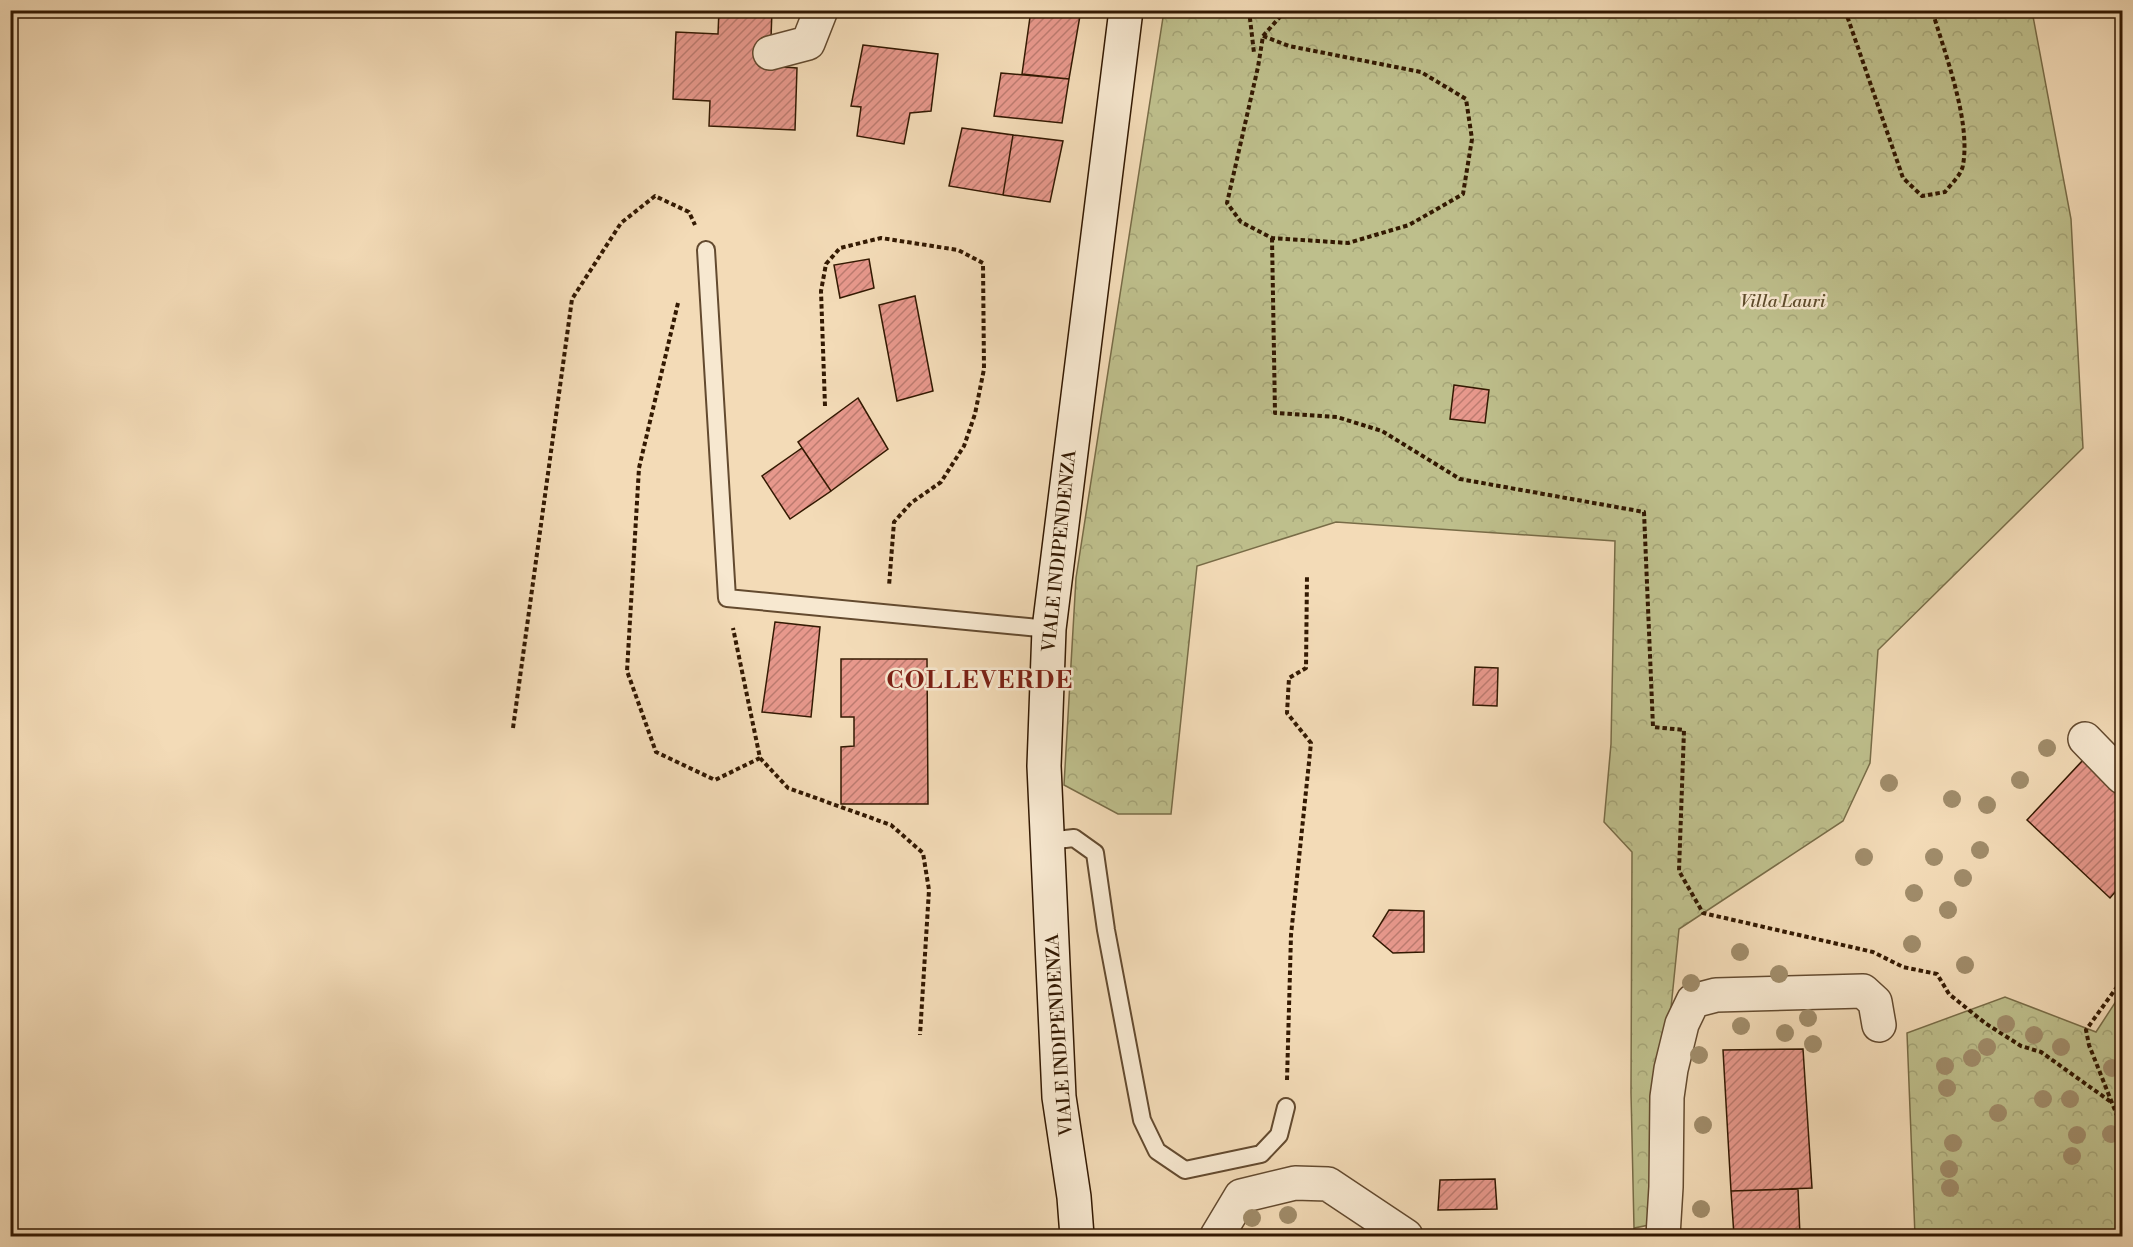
<svg xmlns="http://www.w3.org/2000/svg" width="2133" height="1247" viewBox="0 0 2133 1247" font-family="'Libre Bodoni',serif">
<style>
.forest{fill:url(#forest-crowns);stroke:#786c47;stroke-width:1.5}
.building{fill:url(#building-hatch);stroke:#331902;stroke-width:1.5}
.lines{fill:none;stroke-linecap:round;stroke-linejoin:round}
.service-casing{stroke:#634a2f;stroke-width:20}
.minor-casing{stroke:#634a2f;stroke-width:36}
.secondary-casing{stroke:#331902;stroke-width:36}
.path{stroke:#331902;stroke-width:4;stroke-dasharray:4.5 3;stroke-linecap:butt}
.service{stroke:#f7e8d0;stroke-width:16}
.minor{stroke:#f7e8d0;stroke-width:33}
.secondary{stroke:#f7e8d0;stroke-width:33}
.tree{fill:#a08c6a}
.labels{text-anchor:middle;stroke-width:5;stroke-linejoin:round;paint-order:stroke}
.park-label{font-size:18px;font-style:italic;fill:#5d4b2b;stroke:#f7e8d0}
.street-label{font-size:18px;fill:#331902;stroke:#f7e8d0}
.district-label{font-size:24px;font-weight:bold;letter-spacing:1.5px;fill:#7a1f14;stroke:#f7e8d0}
</style>
<defs>
<pattern id="forest-crowns" width="20" height="18" patternUnits="userSpaceOnUse" patternTransform="scale(1.5)"><rect width="20" height="18" fill="#bebf8c"/><path d="M2 6a3 3 0 1 1 6 0M12 15a3 3 0 1 1 6 0" fill="none" stroke="#a4a477"/></pattern>
<pattern id="building-hatch" width="6" height="6" patternUnits="userSpaceOnUse" patternTransform="scale(1.5)"><rect width="6" height="6" fill="#e7988c"/><path d="M-1 1l2-2M0 6l6-6M5 7l2-2" fill="none" stroke="#bc7b70"/></pattern>
</defs>
<rect width="100%" height="100%" fill="#f3dbb7"/>
<filter id="stains"><feTurbulence type="fractalNoise" baseFrequency=".00333" numOctaves="4"/><feColorMatrix values="0 0 0 0 .2 0 0 0 0 .09 0 0 0 0 .02 0 0 0 .5 -.17"/></filter>
<radialGradient id="worn" r=".72"><stop offset=".6" stop-color="#630" stop-opacity="0"/><stop offset="1" stop-color="#630" stop-opacity=".3"/></radialGradient>
<path class="forest" d="M1164,11H2032L2071,219L2083,448L1878,650L1870,763L1843,821L1679,929L1649,1225L1634,1228L1631,1093L1632,852L1604,822L1611,744L1615,541L1336,522L1197,566L1171,814H1118L1064,785L1076,578Z
M2122,992V1236H1915L1907,1033L2005,997L2096,1032Z"/>
<path class="building" d="M719,10H772L770,66L797,68L795,130L709,126L710,101L673,99L676,32L718,34Z
M1031,10H1081L1069,79L1022,74Z
M863,45L938,54L931,111L910,113L904,144L857,136L861,107L851,106Z
M1001,73L1069,79L1062,123L994,116Z
M962,128L1013,135L1003,195L949,186Z
M1013,135L1063,141L1050,202L1003,195Z
M869,259L874,288L840,298L834,265Z
M915,296L933,391L897,401L879,305Z
M1454,385L1489,390L1485,423L1450,419Z
M858,398L888,449L831,491L798,442Z
M802,448L831,491L790,519L762,476Z
M775,622L820,627L811,717L762,712Z
M841,659H927L928,804H841V747L854,746V717H841Z
M1475,667L1498,668L1497,706L1473,705Z
M2083,760L2122,796V884L2110,898L2027,820Z
M1389,910L1424,911V952L1393,953L1373,936Z
M1803,1049L1812,1188L1731,1191L1723,1050Z
M1495,1179L1497,1209L1438,1210L1440,1180Z
M1798,1189L1800,1236H1734L1731,1191Z"/>
<g class="lines">
<g class="service-casing">
<path id="service" d="M706,250L727,598L1049,629
M1048,841L1074,838L1095,853L1106,930L1142,1120L1157,1151L1185,1170L1261,1154L1279,1135L1286,1107"/>
</g>
<g class="minor-casing">
<path id="minor" d="M770,53L808,43L821,10
M2085,739L2122,777
M1217,1236L1241,1196L1295,1183L1328,1184L1406,1236
M1663,1236L1666,1187L1667,1097L1671,1069L1682,1024L1693,1001L1716,995L1863,991L1875,1002L1879,1025"/>
</g>
<g class="secondary-casing">
<path id="secondary" d="M1077,1236L1074,1197L1059,1097L1044,766L1049,629L1126,10"/>
</g>
<path class="path" d="M1249,10L1254,53
M1845,10L1903,178L1922,196L1945,192C1951,184 1962,174 1963,165C1971,121 1945,54 1932,10
M1263,36L1289,46L1421,72L1466,99L1472,139L1463,194L1409,225L1348,243L1272,238L1241,222L1227,203L1258,67L1263,36L1286,10
M1272,238L1275,413L1337,417L1382,431L1460,479L1644,512L1653,727L1684,730L1679,871L1703,913L1873,952L1903,967L1937,974L1949,994L1985,1023L2021,1046L2041,1052L2111,1102
M678,303L639,468L627,671L656,752L715,780L760,758L733,628
M825,406L821,291L826,264L840,248L881,238L958,250L983,263L984,369L975,414L964,446L941,482L911,503L894,522L889,586
M513,728L572,299L621,223L655,196L689,212L695,225
M760,758L788,788L891,825L923,853L929,890L920,1035
M2122,980L2086,1030L2089,1045L2122,1128
M1287,1080L1291,935L1311,743L1287,713L1289,678L1306,668L1307,576"/>
<use href="#service" class="service"/>
<use href="#minor" class="minor"/>
<use href="#secondary" class="secondary"/>
</g>
<g class="tree">
<circle cx="2047" cy="748" r="9"/>
<circle cx="2020" cy="780" r="9"/>
<circle cx="1889" cy="783" r="9"/>
<circle cx="1952" cy="799" r="9"/>
<circle cx="1987" cy="805" r="9"/>
<circle cx="1980" cy="850" r="9"/>
<circle cx="1864" cy="857" r="9"/>
<circle cx="1934" cy="857" r="9"/>
<circle cx="1963" cy="878" r="9"/>
<circle cx="1914" cy="893" r="9"/>
<circle cx="1948" cy="910" r="9"/>
<circle cx="1912" cy="944" r="9"/>
<circle cx="1740" cy="952" r="9"/>
<circle cx="1965" cy="965" r="9"/>
<circle cx="1779" cy="974" r="9"/>
<circle cx="1691" cy="983" r="9"/>
<circle cx="1808" cy="1018" r="9"/>
<circle cx="2006" cy="1024" r="9"/>
<circle cx="1741" cy="1026" r="9"/>
<circle cx="1785" cy="1033" r="9"/>
<circle cx="2034" cy="1035" r="9"/>
<circle cx="1813" cy="1044" r="9"/>
<circle cx="1987" cy="1047" r="9"/>
<circle cx="2061" cy="1047" r="9"/>
<circle cx="1699" cy="1055" r="9"/>
<circle cx="1972" cy="1058" r="9"/>
<circle cx="1945" cy="1066" r="9"/>
<circle cx="2112" cy="1068" r="9"/>
<circle cx="1947" cy="1088" r="9"/>
<circle cx="2043" cy="1099" r="9"/>
<circle cx="2070" cy="1099" r="9"/>
<circle cx="1998" cy="1113" r="9"/>
<circle cx="1703" cy="1125" r="9"/>
<circle cx="2111" cy="1134" r="9"/>
<circle cx="2077" cy="1135" r="9"/>
<circle cx="1953" cy="1143" r="9"/>
<circle cx="2072" cy="1156" r="9"/>
<circle cx="1949" cy="1169" r="9"/>
<circle cx="1950" cy="1188" r="9"/>
<circle cx="1701" cy="1209" r="9"/>
<circle cx="1288" cy="1215" r="9"/>
<circle cx="1252" cy="1218" r="9"/>
</g>
<g class="labels">
<g class="park-label">
<text x="1783" y="307">Villa Lauri</text>
</g>
<g class="street-label">
<text transform="translate(1059 551) rotate(-84)" y="6">VIALE INDIPENDENZA</text>
<text transform="translate(1059 1035) rotate(-94)" y="6">VIALE INDIPENDENZA</text>
</g>
<g class="district-label">
<text x="980" y="688">COLLEVERDE</text>
</g>
</g>
<rect width="2133" height="1247" fill="none" stroke="#f3dbb7" stroke-width="36"/>
<rect x="12" y="12" width="2109" height="1223" fill="none" stroke="#331902" stroke-width="3"/>
<rect x="18" y="18" width="2097" height="1211" fill="none" stroke="#331902" stroke-width="1.5"/>
<rect width="100%" height="100%" filter="url(#stains)"/>
<rect width="100%" height="100%" fill="url(#worn)"/>
</svg>
